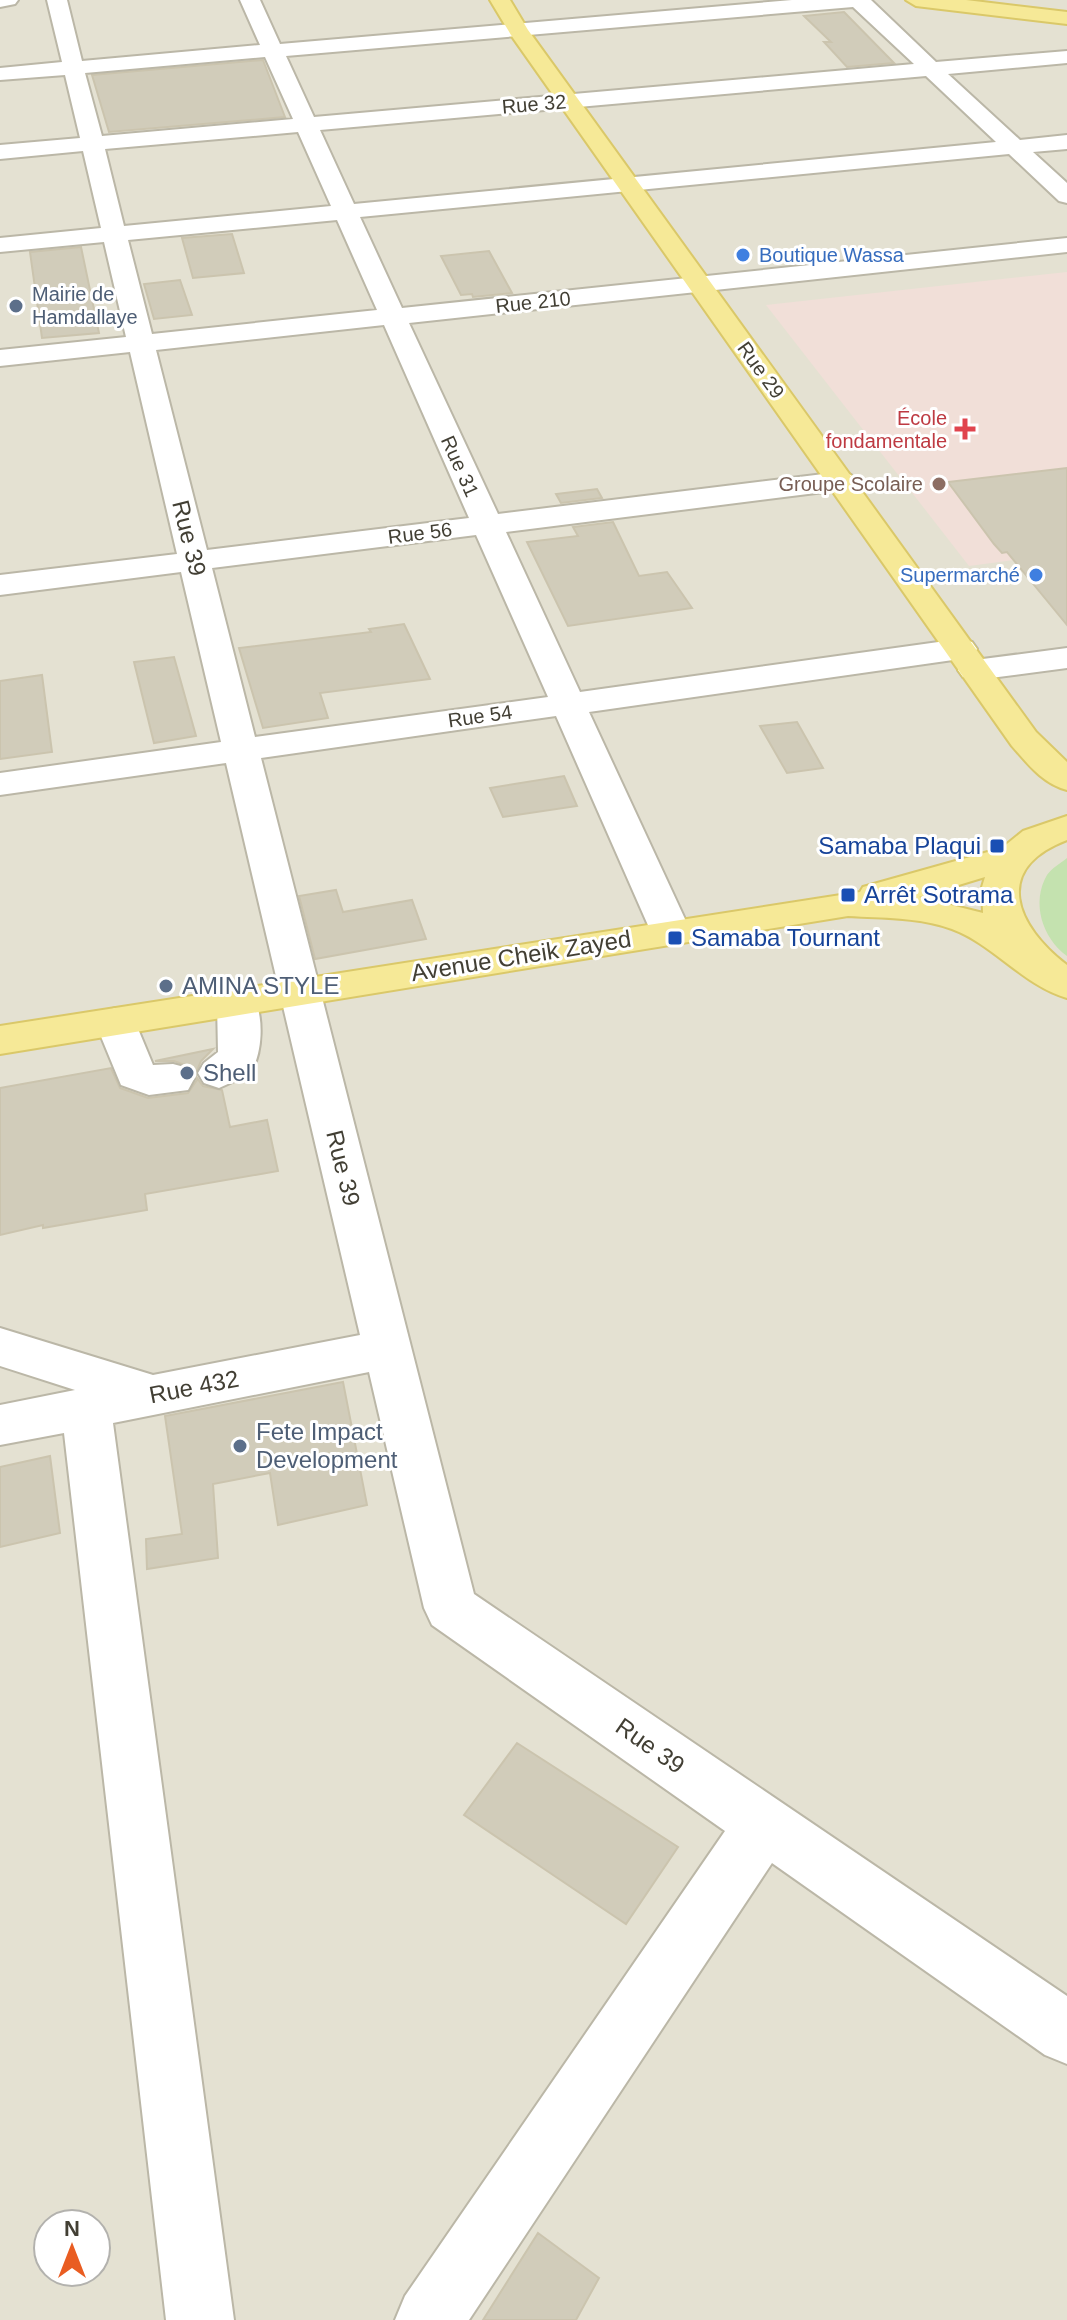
<svg xmlns="http://www.w3.org/2000/svg" width="1067" height="2320" viewBox="0 0 1067 2320" font-family="Helvetica,sans-serif">
<style>
.residential{fill:#e4e1d2;fill-rule:evenodd}
.medical{fill:#f1dfd8}
.green{fill:#c4e2af}
.building{fill:#d1ccba;stroke:#cbc4ae;stroke-width:2}
.lines{fill:none;stroke-linecap:round;stroke-linejoin:round}
.minor-casing{stroke:#bbb7a7;stroke-width:4}
.major-casing{stroke:#dac869;stroke-width:4}
.minor{fill:#fff;fill-rule:evenodd}
.major{fill:#f6e997;fill-rule:evenodd}
.shop-dot{fill:#3f7fe0;stroke:#fff;stroke-width:3}
.service-dot{fill:#5c6f8a;stroke:#fff;stroke-width:3}
.health-dot{fill:#e0444e;stroke:#fff;stroke-width:3}
.education-dot{fill:#8d6e63;stroke:#fff;stroke-width:3}
.transit-dot{fill:#1a4fb4;stroke:#fff;stroke-width:3}
.labels{text-anchor:middle;stroke-width:6;stroke-linejoin:round;paint-order:stroke}
.far-street-label{font-size:20px;fill:#423f34;stroke:#fff}
.far-shop-label{font-size:20px;fill:#366cbe;stroke:#fff;text-anchor:start}
.far-service-label{font-size:20px;fill:#4e5e75;stroke:#fff;text-anchor:start}
.far-health-label{font-size:20px;fill:#be3a42;stroke:#fff;text-anchor:end}
.far-education-label{font-size:20px;fill:#785e54;stroke:#fff;text-anchor:end}
.street-label{font-size:24px;fill:#423f34;stroke:#fff}
.transit-label{font-size:24px;fill:#164399;stroke:#fff;text-anchor:start}
.service-label{font-size:24px;fill:#4e5e75;stroke:#fff;text-anchor:start}
</style>
<rect width="100%" height="100%" fill="#f1efe4"/>
<path class="residential" d="M0,0H1067V2320H0ZM48,2224H96V2272H48Z"/>
<path class="medical" d="M1067,272V553L969,566L766,305Z"/>
<path class="green" d="M1067,858V956C1042,938 1031,902 1047,875C1052,868 1061,863 1067,858Z"/>
<path class="building" d="M844,12L894,63L847,67L824,42H831L804,16Z
M263,60L285,117L109,132L92,75Z
M232,234L244,273L193,278L182,238Z
M81,247L99,333L42,338L30,252Z
M489,251L512,293L473,297L472,294L461,295L441,256Z
M180,280L192,315L154,319L144,284Z
M1067,468V625L1007,552L1002,553L994,544L948,482Z
M597,489L602,498L561,503L556,494Z
M613,522L639,576L667,572L692,608L568,626L527,542L578,536L573,527Z
M404,624L430,679L320,693L328,718L263,728L239,648L371,632L369,629Z
M174,657L196,736L154,743L134,662Z
M42,675L52,752L0,759V681Z
M797,722L823,768L787,773L760,726Z
M564,776L577,806L503,817L490,788Z
M336,890L343,912L412,900L426,939L315,959L299,896Z
M213,1049L201,1061L195,1075L203,1086L222,1090L230,1127L267,1120L278,1171L145,1194L147,1210L43,1228V1225L0,1235V1088L111,1068L120,1088L148,1098L188,1093L197,1080L191,1067L174,1061H155Z
M343,1382L367,1505L278,1525L270,1473L213,1484L218,1558L147,1569L146,1539L182,1534L165,1416Z
M50,1456L60,1533L0,1547V1467Z
M517,1743L678,1847L626,1924L464,1815Z
M538,2233L599,2278L576,2320H483Z"/>
<g class="lines">
<g class="minor-casing">
<path id="minor" d="M0,0H18L15,4L0,7Z
M47,0H67L82,61L260,45L240,0H260L280,44L792,0H871L936,62L1067,51V63L948,74L1020,140L1067,135V149L1033,152L1067,183V203L1059,201L1009,154L360,217L402,308L1067,238V252L409,323L498,514L840,472L851,475L855,481L851,487L840,490L506,532L580,692L960,639L972,642L977,649L972,656L960,659L589,712L691,932L685,941L671,945L657,941L651,932L556,716L261,758L474,1594L1067,1996V2064L1045,2055L772,1863L469,2320H395L405,2296L725,1831L432,1625L424,1608L369,1372L113,1423L234,2320H166L64,1433L0,1445V1405L75,1390L0,1366V1328L153,1375L360,1335L226,763L0,795V773L221,742L181,572L0,595V575L177,554L130,352L0,366V350L126,337L104,242L0,252V238L101,228L83,151L0,159V145L80,138L65,75L0,80V68L62,62ZM853,7L914,64L314,117L286,56ZM265,57L293,119L102,136L85,73ZM926,76L996,142L354,204L320,130ZM298,132L331,206L124,226L105,149ZM337,220L377,310L152,334L128,240ZM384,325L469,518L207,550L156,350ZM476,535L548,697L255,737L212,568Z
M1067,648V668L975,680L963,677L958,670L963,663L975,660Z
M237,988L251,992C265,1014 263,1053 250,1074L219,1088L204,1083L198,1073L204,1063L218,1052L217,1002L223,992Z
M116,1008L131,1012L153,1065L173,1064L188,1068L194,1079L188,1090L149,1095L121,1085L95,1022L101,1012Z"/>
</g>
<g class="major-casing">
<path id="major" d="M490,0H510L528,30L1036,732L1067,762V790C1043,784 1028,764 1012,746L511,35Z
M906,0H966L1067,12V24L916,6Z
M1067,816V840C991,869 1016,926 1067,965V998C1024,986 993,944 952,929C919,917 882,918 848,916L0,1054V1026L860,892L863,887L1002,848L1023,831ZM985,877L982,887L983,913L919,897Z"/>
</g>
<use href="#minor" class="minor"/>
<use href="#major" class="major"/>
</g>
<g class="shop-dot">
<circle cx="743" cy="255" r="8"/>
<circle cx="1036" cy="575" r="8"/>
</g>
<g class="service-dot">
<circle cx="16" cy="306" r="8"/>
<circle cx="166" cy="986" r="8"/>
<circle cx="187" cy="1073" r="8"/>
<circle cx="240" cy="1446" r="8"/>
</g>
<path class="health-dot" d="M961 417h8v8h8v8h-8v8h-8v-8h-8v-8h8z"/>
<circle class="education-dot" cx="939" cy="484" r="8"/>
<g class="transit-dot">
<rect x="989" y="838" width="16" height="16" rx="4"/>
<rect x="840" y="887" width="16" height="16" rx="4"/>
<rect x="667" y="930" width="16" height="16" rx="4"/>
</g>
<g class="labels">
<g class="far-street-label">
<text transform="translate(534 104) rotate(-5)" y="7">Rue 32</text>
<text transform="translate(533 302) rotate(-6)" y="7">Rue 210</text>
<text transform="translate(761 370) rotate(54)" y="7">Rue 29</text>
<text transform="translate(460 466) rotate(66)" y="7">Rue 31</text>
<text transform="translate(420 533) rotate(-7)" y="7">Rue 56</text>
<text transform="translate(480 716) rotate(-8)" y="7">Rue 54</text>
</g>
<g class="far-shop-label">
<text x="759" y="262">Boutique Wassa</text>
<text x="1020" y="582" text-anchor="end">Supermarché</text>
</g>
<g class="far-service-label">
<text x="32" y="301">Mairie de<tspan x="32" dy="23">Hamdallaye</tspan></text>
</g>
<g class="far-health-label">
<text x="947" y="425">École<tspan x="947" dy="23">fondamentale</tspan></text>
</g>
<g class="far-education-label">
<text x="923" y="491">Groupe Scolaire</text>
</g>
<g class="street-label">
<text transform="translate(189 538) rotate(76)" y="8">Rue 39</text>
<text transform="translate(521 956) rotate(-9)" y="8">Avenue Cheik Zayed</text>
<text transform="translate(343 1168) rotate(76)" y="8">Rue 39</text>
<text transform="translate(194 1387) rotate(-11)" y="8">Rue 432</text>
<text transform="translate(650 1746) rotate(35)" y="8">Rue 39</text>
</g>
<g class="transit-label">
<text x="981" y="854" text-anchor="end">Samaba Plaqui</text>
<text x="864" y="903">Arrêt Sotrama</text>
<text x="691" y="946">Samaba Tournant</text>
</g>
<g class="service-label">
<text x="182" y="994">AMINA STYLE</text>
<text x="203" y="1081">Shell</text>
<text x="256" y="1440">Fete Impact<tspan x="256" dy="28">Development</tspan></text>
</g>
</g>
<g transform="translate(72 2248)"><circle r="38" fill="#ffffff" stroke="#b3b2ae" stroke-width="2"/>
<path d="M0-6L14 30L0 20L-14 30Z" fill="#e95d22"/>
<text y="-12" font-size="22" font-weight="bold" text-anchor="middle" fill="#423f34">N</text>
</g>
</svg>
